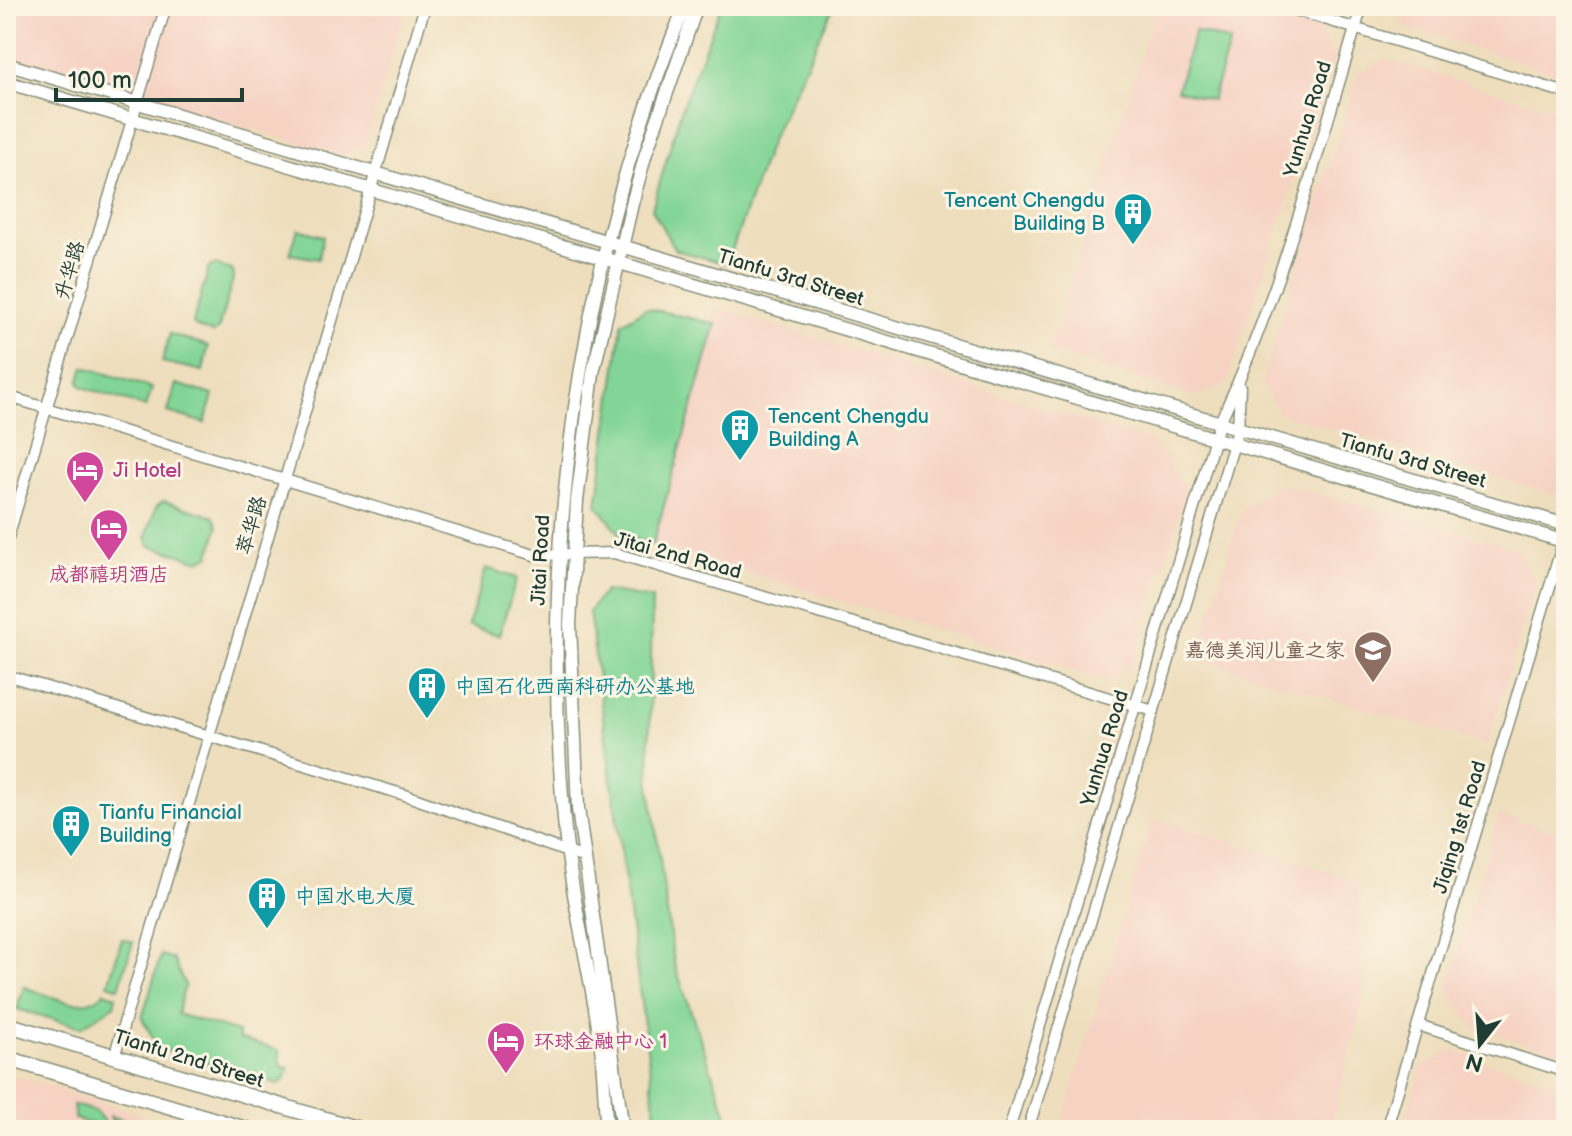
<svg xmlns="http://www.w3.org/2000/svg" width="1572" height="1136" viewBox="0 0 1572 1136" font-family="'Balsamiq Sans','LXGW WenKai TC',sans-serif">
<style>
.built{fill:#f6d2c3}
.green{fill:#82d596;stroke:#508965;stroke-width:2}
.lines{fill:none;stroke-linecap:round;stroke-linejoin:round}
.minor-casing{stroke:#868e78;stroke-width:13}
.tertiary-casing{stroke:#868e78;stroke-width:15}
.secondary-casing{stroke:#868e78;stroke-width:17}
.minor{stroke:#fff;stroke-width:10}
.tertiary{stroke:#fff;stroke-width:12}
.secondary{stroke:#fff;stroke-width:14}
.labels{text-anchor:middle;stroke-width:6;stroke-linejoin:round;paint-order:stroke}
.street-label{font-size:20px;fill:#1f3d34;stroke:#fcf5e5}
.culture-label{font-size:20px;fill:#0d838f;stroke:#fcf5e5;text-anchor:start}
.hotel-label{font-size:20px;fill:#b23c85;stroke:#fcf5e5;text-anchor:start}
.education-label{font-size:20px;fill:#785e54;stroke:#fcf5e5;text-anchor:end}
</style>
<rect width="100%" height="100%" fill="#fcf5e5"/>
<filter id="ink" filterUnits="userSpaceOnUse"><feTurbulence type="fractalNoise" baseFrequency=".0125" numOctaves="2"/><feDisplacementMap in="SourceGraphic" scale="16" xChannelSelector="R" yChannelSelector="G"/><feConvolveMatrix kernelMatrix="1 2 1 2 8 2 1 2 1" color-interpolation-filters="sRGB"/></filter>
<filter id="wash" filterUnits="userSpaceOnUse"><feTurbulence type="fractalNoise" baseFrequency=".006" numOctaves="4" result="noise"/><feDisplacementMap in="SourceGraphic" scale="32" xChannelSelector="R" yChannelSelector="G"/><feGaussianBlur stdDeviation="1.8" result="paint"/><feColorMatrix in="noise" values="0 0 0 0 0 0 0 0 0 0 0 0 0 0 0 0 0 1.4 0 .05"/><feComposite in="paint" operator="in"/></filter>
<g filter="url(#wash)">
<rect width="100%" height="100%" fill="#eedebd"/>
<path class="built" d="M6,6H406L365,144L342,156L6,55Z
M1156,6H1236L1321,31L1335,58L1226,384L1195,397L1049,351Z
M1392,6H1566V76L1405,27Z
M1386,59L1566,113V498L1279,413L1261,383L1358,73Z
M716,308L1148,440L1161,450L1187,491L1131,667L1108,681L653,544Z
M1279,483L1516,548L1536,583L1487,745L1198,659L1240,512Z
M1498,814L1566,835V1055L1475,1028L1448,990Z
M1153,818L1358,880L1364,999L1330,1130H1060Z
M1450,1050L1566,1087V1130H1401L1421,1068Z
M6,1073L177,1126L176,1130H6Z"/>
<path class="green" d="M721,6H834L771,140L727,264L675,250L652,209L682,107Z
M1195,31L1230,42L1212,100L1177,90Z
M298,229L323,236L319,259L290,254Z
M215,265L232,270L234,275L218,330L213,333L196,327L193,323L209,267Z
M646,308L716,324L653,544L621,535L597,505L622,323Z
M170,334L208,346L203,371L162,362Z
M84,367L152,388L146,407L82,387L79,382Z
M176,384L213,395L205,423L168,412Z
M164,501L214,517L218,527L210,555L200,561L150,546L146,537L156,507Z
M486,568L517,578L499,635L468,626Z
M605,591L652,599L649,779L674,963L732,1130H658L589,611Z
M122,939L133,942L119,988L108,984Z
M161,955L173,959L185,985L177,1014L238,1032L239,1039L279,1050L281,1066L289,1068L285,1080L278,1084L158,1048L142,1018Z
M24,987C47,994 86,1016 104,992L116,996L114,1006L81,1027L17,1009Z
M73,1105L95,1111L104,1121L103,1127L75,1119Z
M110,1116L148,1127L149,1130H116Z"/>
</g>
<g filter="url(#ink)">
<g class="lines">
<g class="minor-casing">
<path id="minor" d="M1282,6L1566,93
M6,396L534,555L614,553L1154,711
M6,544L166,6
M6,675L405,795L582,857
M1418,1025L1566,1072
M114,1057L425,6
M1009,1130L1219,424C1281,294 1320,144 1362,6
M1028,1130L1238,430L1240,387
M1386,1130L1566,533"/>
</g>
<g class="tertiary-casing">
<path id="tertiary" d="M6,64L1566,525
M6,82L1566,542
M187,1130L192,1113
M607,1130C604,1100 604,1069 600,1039C590,970 572,901 565,831C538,553 577,264 685,6
M623,1130L578,809L570,624L577,501L593,373L632,204L646,153L697,6"/>
</g>
<g class="secondary-casing">
<path id="secondary" d="M6,1024L362,1130
M6,1058L249,1130"/>
</g>
<use href="#minor" class="minor"/>
<use href="#tertiary" class="tertiary"/>
<use href="#secondary" class="secondary"/>
</g>
</g>
<defs>
<g id="building-pin" transform="scale(2)"><path d="M0 17L-7.5 6A9.5 9.5 0 1 1 7.5 6Z" fill="#0f9aa8" stroke="#fcf5e5"/><path d="M-4-6H4V6H1V3H-1V6H-4ZM-2.5-4.3h1.7v1.8h-1.7ZM.8-4.3h1.7v1.8H.8ZM-2.5-1h1.7V.8h-1.7ZM.8-1h1.7V.8H.8Z" fill="#fff"/></g>
<g id="hotel-pin" transform="scale(2)"><path d="M0 17L-7.5 6A9.5 9.5 0 1 1 7.5 6Z" fill="#d1479c" stroke="#fcf5e5"/><path d="M-6-4.5h1.5V1H6V5H4.5V3h-9V5H-6ZM-4 0a1.8 1.8 0 1 1 3.6 0ZM.5 0V-2.5h3Q6-2.5 6 0Z" fill="#fff"/></g>
<g id="school-pin" transform="scale(2)"><path d="M0 17L-7.5 6A9.5 9.5 0 1 1 7.5 6Z" fill="#8d6e63" stroke="#fcf5e5"/><path d="M0-5L7-2L0 1L-7-2ZM-4 1L0 2.5L4 1V4Q0 6-4 4Z" fill="#fff"/></g>
</defs>
<g fill-rule="evenodd">
<use href="#building-pin" x="1133" y="212"/>
<use href="#building-pin" x="740" y="428"/>
<use href="#hotel-pin" x="85" y="470"/>
<use href="#hotel-pin" x="109" y="528"/>
<use href="#school-pin" x="1373" y="650"/>
<use href="#building-pin" x="427" y="686"/>
<use href="#building-pin" x="71" y="824"/>
<use href="#building-pin" x="267" y="896"/>
<use href="#hotel-pin" x="506" y="1041"/>
</g>
<g class="labels">
<g class="street-label">
<text transform="translate(1307 119) rotate(-73)" y="7">Yunhua Road</text>
<text transform="translate(69 270) rotate(-73)" y="7">升华路</text>
<text transform="translate(791 277) rotate(17)" y="7">Tianfu 3rd Street</text>
<text transform="translate(1413 460) rotate(16)" y="7">Tianfu 3rd Street</text>
<text transform="translate(251 525) rotate(-73)" y="7">萃华路</text>
<text transform="translate(678 555) rotate(15)" y="7">Jitai 2nd Road</text>
<text transform="translate(540 560) rotate(-87)" y="7">Jitai Road</text>
<text transform="translate(1104 748) rotate(-73)" y="7">Yunhua Road</text>
<text transform="translate(1459 827) rotate(-73)" y="7">Jiqing 1st Road</text>
<text transform="translate(189 1058) rotate(17)" y="7">Tianfu 2nd Street</text>
</g>
<g class="culture-label">
<text x="1105" y="207" text-anchor="end">Tencent Chengdu<tspan x="1105" dy="23">Building B</tspan></text>
<text x="768" y="423">Tencent Chengdu<tspan x="768" dy="23">Building A</tspan></text>
<text x="455" y="693">中国石化西南科研办公基地</text>
<text x="99" y="819">Tianfu Financial<tspan x="99" dy="23">Building</tspan></text>
<text x="295" y="903">中国水电大厦</text>
</g>
<g class="hotel-label">
<text x="113" y="477">Ji Hotel</text>
<text x="109" y="581" text-anchor="middle">成都禧玥酒店</text>
<text x="534" y="1048">环球金融中心 1</text>
</g>
<g class="education-label">
<text x="1345" y="657">嘉德美润儿童之家</text>
</g>
</g>
<rect width="1572" height="1136" fill="none" stroke="#fcf5e5" stroke-width="32"/>
<g transform="translate(1480 1044) rotate(197)" stroke="#fcf5e5" stroke-width="6" paint-order="stroke">
<path d="M0-6L14 30L0 20L-14 30Z" fill="#1f3d34"/>
<text y="-12" font-size="22" font-weight="bold" text-anchor="middle" fill="#1f3d34">N</text>
</g>
<path d="M56 88v12h186v-12" fill="none" stroke="#1f3d34" stroke-width="4"/>
<text x="68" y="88" font-size="24" fill="#1f3d34" stroke="#fcf5e5" stroke-width="6" paint-order="stroke">100 m</text>
</svg>
